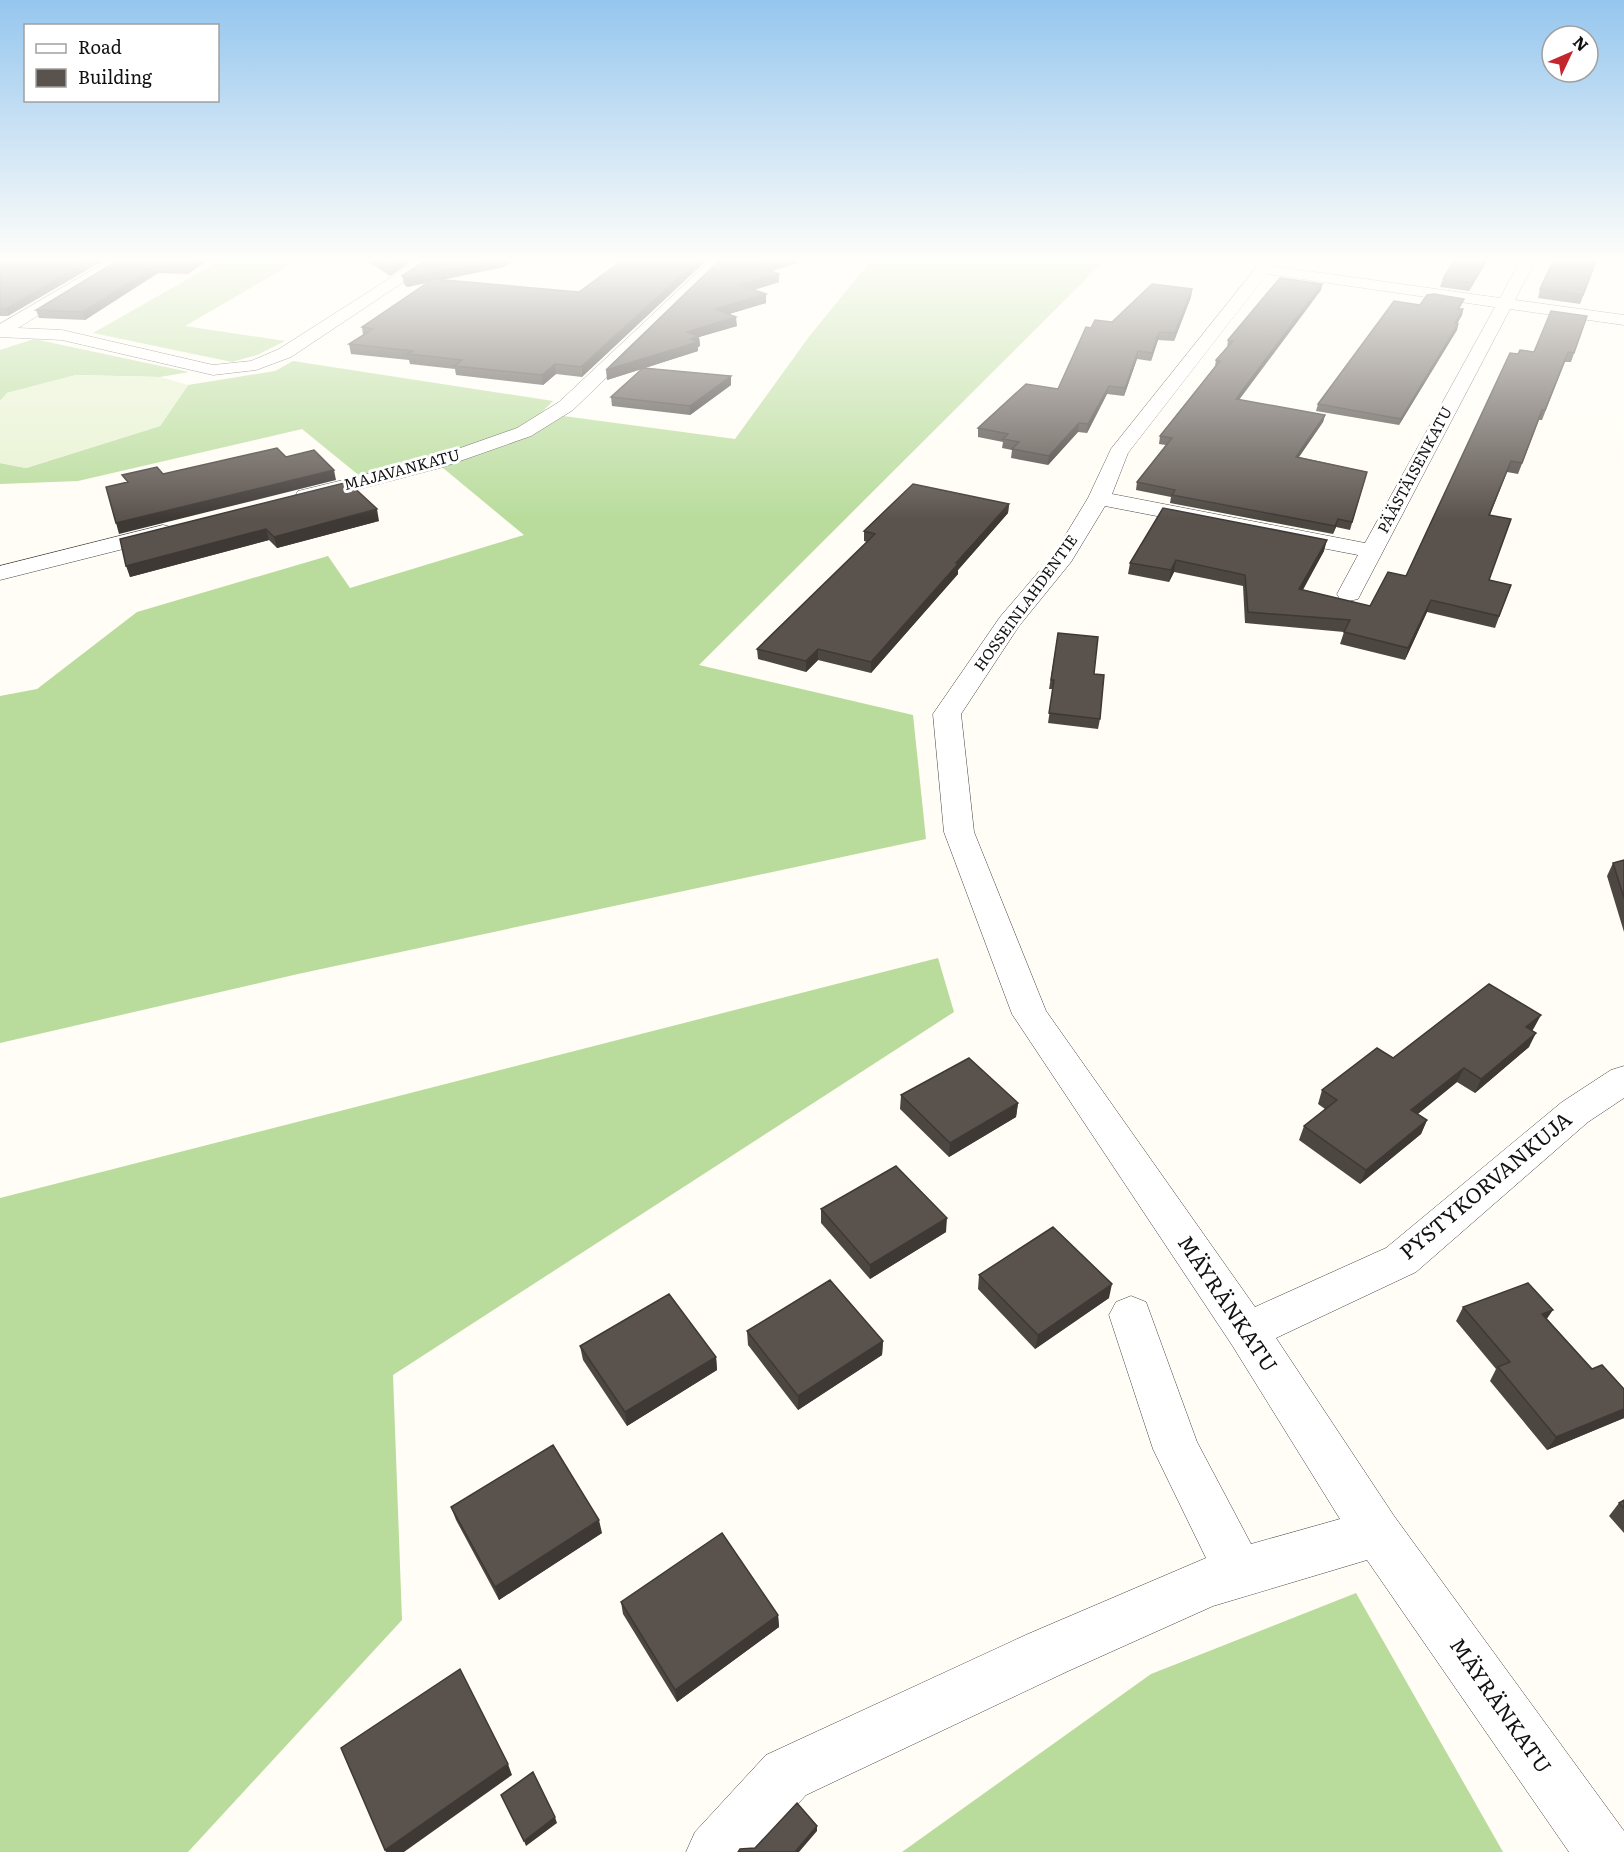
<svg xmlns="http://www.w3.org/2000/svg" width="1624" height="1852" viewBox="0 0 1624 1852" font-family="Literata,serif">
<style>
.forest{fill:#b9dc9c}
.pitch{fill:#e6f2cf}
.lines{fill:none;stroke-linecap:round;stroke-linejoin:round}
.minor-casing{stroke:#444;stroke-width:1}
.minor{fill:#fff;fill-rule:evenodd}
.wall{fill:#4d4742}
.shaded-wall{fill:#3f3936}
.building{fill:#5a524d;stroke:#3f3936;stroke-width:1.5}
.labels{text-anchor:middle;stroke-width:6;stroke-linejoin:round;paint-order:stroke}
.far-street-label{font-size:15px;fill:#111;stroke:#fff}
.near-street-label{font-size:21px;fill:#111;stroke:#fff}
</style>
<rect width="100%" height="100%" fill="#fffdf5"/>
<path class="forest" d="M223,259H300L185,326L285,341L257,355L232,362L93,333Z
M872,259H1106L699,665L913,715L926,839L298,974L0,1043V696L37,689L137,612L328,556L350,588L524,535L431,458L361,477L302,429L78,481L0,484V463L26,468L160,426L188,385L275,371L293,361L553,401L541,413L735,439L808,338Z
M34,339L189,372L160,377L76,375L7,393L0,401V350Z
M938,958L954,1012L393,1375L402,1620L188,1852H0V1198Z
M1356,1593L1503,1852H902L1151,1674Z"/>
<path class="pitch" d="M76,375L160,377L188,385L160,426L26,468L0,463V401L7,393Z"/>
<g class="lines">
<g class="minor-casing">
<path id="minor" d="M111,259H129L18,328L62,330L213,365L251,361L279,349L420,259H438L291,357L256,370L213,375L62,340L0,337V324Z
M712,259H728L573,410L531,436L443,467L314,501H298L295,496L298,491L429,459L517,428L559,402Z
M1263,259H1278L1273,266L1500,298L1521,259H1536L1515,300L1624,315V325L1510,309L1358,599L1349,601L1340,599L1337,594L1358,555L1105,506L1071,562L1019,626L961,714L974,832L1046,1011L1255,1307L1386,1248L1562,1102L1611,1070L1624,1066V1098L1588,1122L1416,1272L1276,1338L1394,1516L1624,1831V1852H1569L1367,1560L1213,1606L1066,1672L806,1795L754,1852H686L695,1832L766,1755L1028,1634L1206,1558L1153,1449L1109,1315L1116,1302L1131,1296L1146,1302L1197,1442L1251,1544L1340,1519L1232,1345L1012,1014L944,832L933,714L1000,617L1054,554L1088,498L1111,449ZM1267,274L1495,307L1365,543L1112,494L1128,453Z
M163,525L171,527L174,532L171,537L0,580V566Z"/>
</g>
<use href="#minor" class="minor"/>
</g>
<path class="wall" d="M0,259L8,316H0Z
M120,259H209L188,274L158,273L85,320L39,318L36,310Z
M364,259H415L390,276Z
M721,259L798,263L771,271L779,282L754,290L766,294V303L729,314L737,326L699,337L700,346L698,347V351L645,368L731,376V385L690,415L612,406L611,397L642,369L607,380Z
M1488,259L1469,291L1440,287L1443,279Z
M1554,259H1608L1607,261L1597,260L1580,304L1538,298L1540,289Z
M504,267L441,280L579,292L582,377L556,374L543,385L456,375L455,369L410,364L409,360L351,354L349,344L363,335L362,327L428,282L407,287L404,284L402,276Z
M1322,284L1321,290L1239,400L1325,415L1323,422L1299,457L1367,472L1350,530L1336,527L1333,534L1170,503L1171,497L1136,490L1137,482L1166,445L1159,444L1160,436L1215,366L1216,360L1227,347L1228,340Z
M1192,289L1191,297L1174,341L1158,340L1151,361L1137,359L1124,396L1107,394L1087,433L1078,432L1048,465L1011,458L1012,450L1002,448L1003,442L978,437V428L1058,389L1091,328L1112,322Z
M1462,304L1459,309H1463L1462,315L1457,324H1458L1457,330L1399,425L1316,411L1318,404Z
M1587,316L1571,362H1565L1542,420H1539L1518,474L1507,472L1490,515L1489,580L1511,585L1495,628L1427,612L1405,660L1340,644L1344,632L1245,623L1243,586L1174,572L1169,582L1128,574L1130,563L1324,551L1302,590L1370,606L1406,576L1518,354L1534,352Z
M1009,504L1008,513L958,570V574L871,673L818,660L806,672L758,659L757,649L867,542L864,541V531Z
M379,521L277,548L269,540L130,577L120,539Z
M1058,633L1100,719L1098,729L1048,723L1053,689H1049Z
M1624,860V932L1607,876L1613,863Z
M1534,1028L1532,1031L1529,1047L1475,1093L1457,1082L1418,1114L1427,1120L1421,1134L1360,1184L1299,1140L1304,1126L1325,1109L1318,1104L1322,1090L1393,1058Z
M901,1095L1018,1103L1016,1117L949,1157L900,1109Z
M821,1209L946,1232L870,1279L821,1223Z
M979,1275L1109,1298L1035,1349L978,1289Z
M1463,1307L1547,1319L1592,1369L1624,1389V1418L1547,1450L1490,1381L1496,1369L1456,1321Z
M747,1331L883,1341L882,1355L798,1410L748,1345Z
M580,1346L716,1357L717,1370L627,1426L583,1360Z
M1624,1500V1533L1609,1516L1619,1503Z
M451,1507L602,1533L499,1600L456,1520Z
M621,1602L778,1615L779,1627L677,1702L623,1614Z"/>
<path class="shaded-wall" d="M92,259H106L8,316L6,309Z
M198,259H209L188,274L186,268Z
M401,259H415L390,276L388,267Z
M503,259H516L504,267L407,287L406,278Z
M699,259H708L582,377L581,367Z
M782,259H798V263L757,275V266Z
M1486,259H1488L1469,291L1472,283Z
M156,266L158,273L85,320L83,312Z
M779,274V282L740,294V285Z
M1322,284L1321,290L1234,406L1236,399Z
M1192,289L1191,297L1174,341L1175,333Z
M766,294V303L716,318L715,309Z
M1463,309L1462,315L1454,329L1455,323Z
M736,317L737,326L699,337L700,346L698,347V351L607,380L606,370L687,332Z
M1458,324L1457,330L1399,425L1401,419Z
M1159,332L1158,340L1151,361L1152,353Z
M1138,351L1137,359L1124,396L1125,388Z
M555,364L556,374L543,385L542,375Z
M731,376V385L690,415V406Z
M1109,386L1107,394L1087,433L1088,424Z
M1325,415L1323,422L1294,464L1296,457Z
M1079,423L1078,432L1048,465L1049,456Z
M334,470L336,480L119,534L116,523Z
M1009,504L1008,513L958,570V574L871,673V662L956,563Z
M377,509L379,521L277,548L274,537Z
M1338,519L1336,527L1333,534L1335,526Z
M266,529L269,540L130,577L126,566Z
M1327,540L1324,551L1297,601L1299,589Z
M1176,560L1174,572L1169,582L1171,570Z
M1431,600L1427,612L1405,660L1408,648Z
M818,649V660L806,672V661Z
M1541,1015L1534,1028L1519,1041L1526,1027Z
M1536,1033L1529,1047L1475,1093L1481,1079Z
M1464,1068L1457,1082L1405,1124L1411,1110Z
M1018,1103L1016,1117L949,1157L950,1143Z
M1427,1120L1421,1134L1360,1184L1366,1170Z
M947,1218L946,1232L870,1279V1265Z
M1112,1284L1109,1298L1035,1349L1038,1335Z
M1553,1310L1544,1323L1542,1314Z
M883,1341L882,1355L798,1410V1396Z
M716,1357L717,1370L627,1426L625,1412Z
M1624,1409V1418L1547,1450L1556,1437Z
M599,1520L602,1533L499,1600L495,1587Z
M778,1615L779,1627L677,1702L675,1690Z
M508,1764L512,1775L404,1852H386L385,1850Z
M555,1817L557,1823L526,1846L524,1841Z
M817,1826V1831L799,1852H795Z"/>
<path class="building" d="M0,259H92L6,309H0Z
M120,259H198L186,268L156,266L83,312L36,310Z
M375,259H401L388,267Z
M428,259H503L406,278L402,276Z
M624,259H699L581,367L555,364L542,375L454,366L462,360L408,354L413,351L349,344L373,329L362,327L433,279L579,292Z
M721,259H782L757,266L779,274L740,285L766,294L715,309L736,317L687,332L699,336L691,339L698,342L606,370Z
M1455,259H1486L1472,283L1443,279Z
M1554,259H1597L1583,295L1540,289Z
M1280,278L1322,284L1236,399L1325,415L1296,457L1367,472L1352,522L1338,519L1335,526L1172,495L1175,490L1137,482L1172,438L1160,436L1220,361L1216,360L1233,341L1228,340Z
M1152,284L1192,289L1175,333L1159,332L1152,353L1138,351L1125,388L1109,386L1088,424L1079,423L1049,456L1012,449L1019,442L1003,439L1008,434L978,428L1026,384L1058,389L1086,327L1091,328L1095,320L1112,322Z
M1434,294L1464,299L1458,309H1463L1455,323L1458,324L1401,419L1318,404L1394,301L1420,305L1427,295Z
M1551,311L1587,316L1574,353L1568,352L1545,410H1542L1522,463L1511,461L1489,515L1511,519L1489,580L1511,585L1499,616L1431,600L1408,648L1344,632L1350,620L1248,612L1245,575L1176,560L1171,570L1130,563L1163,508L1327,540L1299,589L1370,606L1388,572L1406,576L1510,353L1518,354L1520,350L1534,352Z
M643,368L731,376L690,406L611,397Z
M277,448L286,457L314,450L334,470L116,523L106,487L128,482L122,475L157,467L163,474Z
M348,482L377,509L274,537L266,529L126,566L120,539Z
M913,484L1009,504L956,563L958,564L871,662L818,649L806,661L757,649L875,534L864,531Z
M1058,633L1098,637L1094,674L1104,675L1100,719L1049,713L1054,680H1051Z
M1624,860V898L1613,863Z
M1489,984L1541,1015L1526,1027L1536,1033L1481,1079L1464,1068L1411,1110L1427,1120L1366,1170L1304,1126L1337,1100L1322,1090L1377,1048L1393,1058Z
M969,1058L1018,1103L950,1143L901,1095Z
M896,1166L947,1218L870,1265L821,1209Z
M1053,1227L1112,1284L1038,1335L979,1275Z
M830,1280L883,1341L798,1396L747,1331Z
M1528,1283L1553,1310L1542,1314L1592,1369L1602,1365L1624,1389V1409L1556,1437L1498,1367L1510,1362L1463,1307Z
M669,1294L716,1357L625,1412L580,1346Z
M553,1445L599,1520L495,1587L451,1507Z
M1624,1500V1508L1619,1503Z
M722,1533L778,1615L675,1690L621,1602Z
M460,1669L508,1764L385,1850L341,1748Z
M533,1772L555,1817L524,1841L501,1795Z
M797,1803L817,1826L795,1852H738L740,1849L755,1848Z"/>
<linearGradient id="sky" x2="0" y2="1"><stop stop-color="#95c6ee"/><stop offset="0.5" stop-color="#fffefa"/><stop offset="1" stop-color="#fffefa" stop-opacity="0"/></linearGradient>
<rect width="1624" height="519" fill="url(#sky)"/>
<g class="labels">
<g class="far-street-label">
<text transform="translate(402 470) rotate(-15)" y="5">MAJAVANKATU</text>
<text transform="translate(1415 470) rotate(-62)" y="5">PÄÄSTÄISENKATU</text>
<text transform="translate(1026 603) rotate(-54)" y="5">HOSSEINLAHDENTIE</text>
</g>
<g class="near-street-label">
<text transform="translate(1486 1186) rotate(-40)" y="7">PYSTYKORVANKUJA</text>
<text transform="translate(1227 1304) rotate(56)" y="7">MÄYRÄNKATU</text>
<text transform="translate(1500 1706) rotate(55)" y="7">MÄYRÄNKATU</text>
</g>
</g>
<rect x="24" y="24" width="195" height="78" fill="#ffffff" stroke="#a0a0a0" stroke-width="1.5"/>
<rect x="36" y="44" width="30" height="9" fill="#ffffff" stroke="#a0a0a0" stroke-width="1.5"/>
<text x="78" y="54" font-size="18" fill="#111111">Road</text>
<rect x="36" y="69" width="30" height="18" fill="#5a524d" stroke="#a0a0a0" stroke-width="1.5"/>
<text x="78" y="84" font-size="18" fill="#111111">Building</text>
<g transform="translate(1570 54) rotate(46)"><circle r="28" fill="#ffffff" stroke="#a0a0a0" stroke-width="1.5"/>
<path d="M0-4.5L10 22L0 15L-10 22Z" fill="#c4262e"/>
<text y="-9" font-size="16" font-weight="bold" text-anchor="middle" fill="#111111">N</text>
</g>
</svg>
